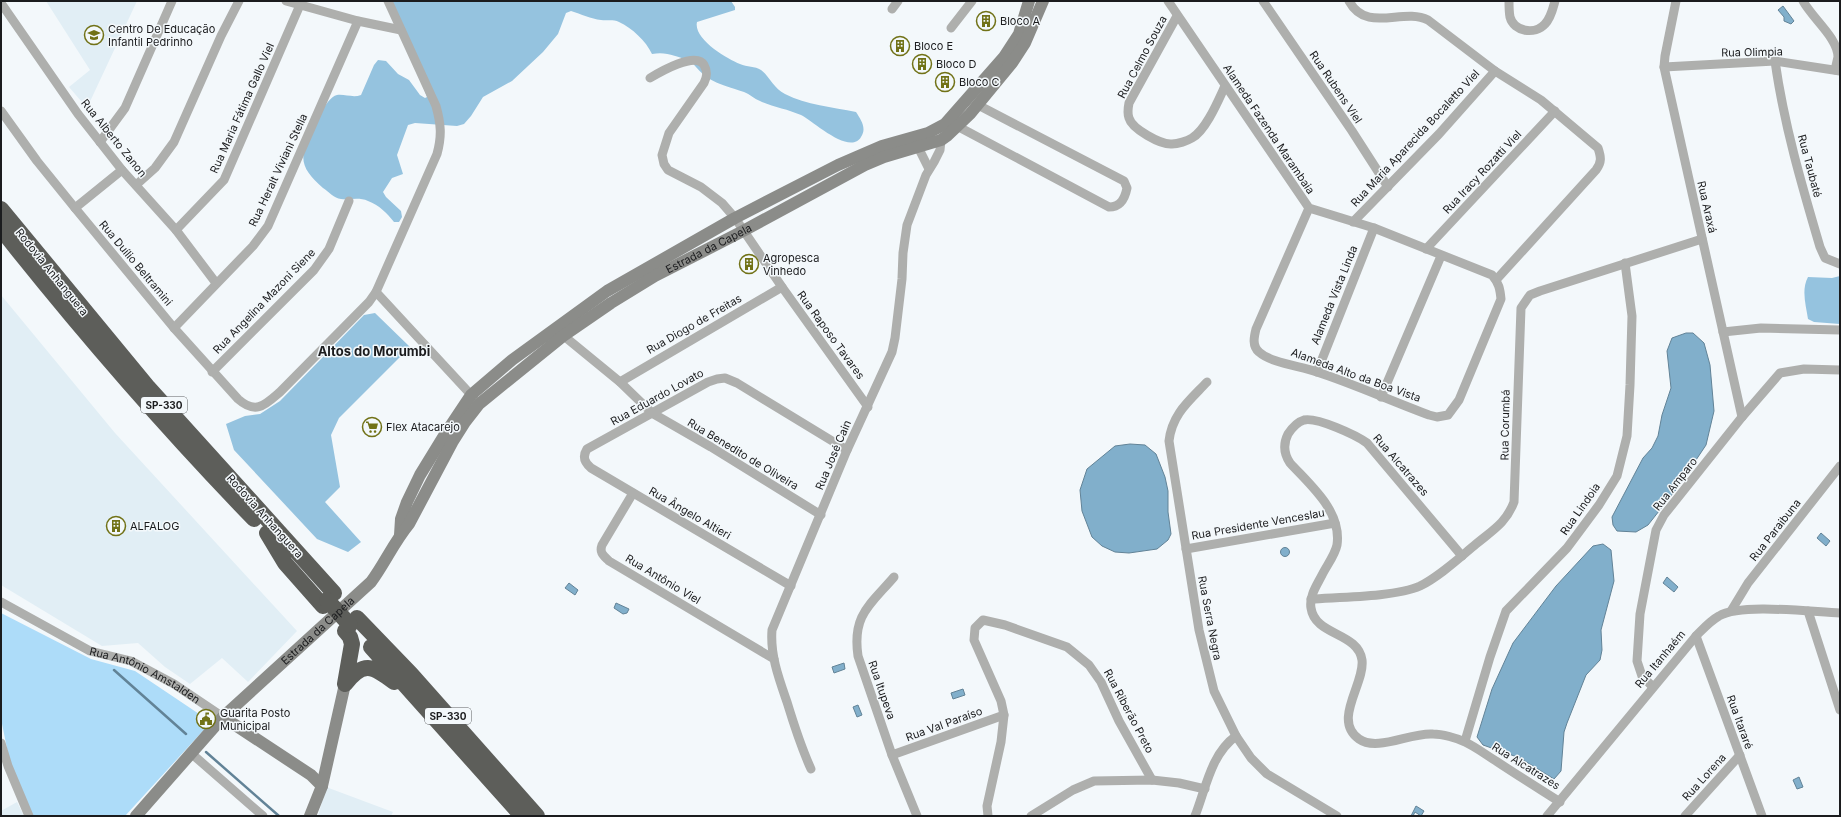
<svg xmlns="http://www.w3.org/2000/svg" width="1841" height="817" viewBox="0 0 1841 817" font-family="Inter,sans-serif">
<style>
.built{fill:#e1eef5}
.green{fill:#addcf9}
.forest{fill:#95c3df}
.water{fill:#81afcb;stroke:#628397}
.lines{fill:none;stroke-linecap:round;stroke-linejoin:round}
.stream{stroke:#628397;stroke-width:2.5}
.street{stroke:#aeafad;stroke-width:9}
.secondary{stroke:#8b8c89;stroke-width:12}
.highway{stroke:#5d5e5a;stroke-width:16}
.highway-bridge{stroke:#5d5e5a;stroke-width:16}
.labels{text-anchor:middle;stroke-width:3;stroke-linejoin:round;paint-order:stroke}
.shield{fill:#f3f8fb;stroke:#5c5e60;stroke-width:1}
.shield-label{font-size:10px;font-weight:bold;fill:#1b1c1e}
.poi-label{font-size:11px;fill:#1b1c1e;stroke:#f3f8fb;text-anchor:start}
.street-label{font-size:11px;fill:#1b1c1e;stroke:#f3f8fb}
.quarter-label{font-size:13px;font-weight:bold;fill:#1b1c1e;stroke:#f3f8fb}
</style>
<rect width="100%" height="100%" fill="#f3f8fb"/>
<path class="built" d="M46,1H137L87,108L69,87L90,70Z
M1,295L115,433L297,631L248,682L222,658L190,684L165,667L138,643L102,646L1,585Z
M326,787L393,812L391,816H318Z
M17,802L24,816H1V811Z"/>
<path class="green" d="M1,613L91,659L135,671L211,722L125,816H33L10,763L1,719Z"/>
<path class="forest" d="M392,1H731L735,7V10L697,22C693,39 727,59 740,64C747,67 755,66 761,70C770,77 774,89 785,94C806,105 833,107 856,112C861,120 867,128 861,137C850,156 813,121 801,115C788,109 773,107 760,101C754,99 750,94 744,92C718,83 708,83 690,60C675,57 667,51 652,54C646,41 632,28 619,22C613,19 607,21 601,20C591,19 581,14 571,11L566,13L558,34L543,52L512,81L483,97L471,116L464,124L457,126L415,123L408,125L397,155L403,174L392,178L383,192L386,197L401,211L402,217L399,222H394C387,213 379,205 368,201C359,197 351,200 341,199C334,198 329,192 323,188C305,172 297,161 309,138C314,128 325,98 337,95C345,94 353,98 361,95L374,65L378,60L386,61L398,74L409,80L420,95L425,98L427,97Z
M1840,276V324L1814,322L1808,319C1806,305 1801,290 1808,277L1832,278Z
M375,313L410,347L339,418L331,435L340,487L325,502L361,542L348,552L317,539L234,450L226,424L245,416L260,414L280,401L364,315Z"/>
<path class="water" d="M1783,6L1794,21L1791,24L1784,21V17L1778,10Z
M1686,333H1693L1704,343L1710,365L1714,411L1706,445L1678,487L1648,525L1636,532L1617,531L1613,525L1612,517L1643,458L1652,448L1658,436L1662,415L1671,388L1667,351L1672,338Z
M1130,444L1145,445L1156,454L1165,477L1168,491V512L1171,534L1168,540L1157,549L1129,553L1115,552L1102,546L1092,537L1082,511L1080,490L1087,469L1115,446Z
M1821,533L1830,541L1826,546L1817,538Z
M1603,544L1611,550L1614,581L1601,630L1602,650L1600,660L1586,675L1567,723L1564,732L1561,771L1554,779L1520,758L1483,745L1477,737L1492,689L1513,643L1556,586L1593,546Z
M1280.5 552a4.5 4.5 0 1 1 9 0a4.5 4.5 0 1 1-9 0Z
M1667,577L1678,587L1674,592L1663,583Z
M569,583L578,590L575,595L565,588Z
M616,603L629,609L627,613L623,614L614,608Z
M844,663L845,669L834,673L832,667Z
M963,689L965,695L953,699L951,693Z
M858,705L862,715L857,717L853,707Z
M1799,777L1803,787L1797,789L1793,780Z
M1416,806L1424,811L1421,816L1415,812L1413,816H1411Z"/>
<g class="lines">
<path class="stream" d="M114,670L186,734
M206,752L279,816"/>
<g class="street">
<path d="M286,1L358,21L401,30"/>
<path d="M1168,1L1309,208L1374,228L1492,275C1499,283 1500,289 1501,299L1459,400L1448,415L1437,417L1429,415C1391,401 1354,384 1317,372C1300,366 1271,363 1259,352C1252,346 1254,337 1256,329L1309,208"/>
<path d="M1263,1L1352,131L1388,187"/>
<path d="M1349,1C1367,34 1403,7 1428,20L1495,71L1541,100L1598,148C1601,157 1602,162 1596,170L1496,280"/>
<path d="M1509,1C1509,6 1509,12 1510,17C1514,32 1535,35 1545,24C1551,18 1553,8 1555,1"/>
<path d="M1676,1L1665,56L1664,67L1742,417"/>
<path d="M1803,1C1812,18 1838,38 1838,57C1837,61 1836,66 1835,70"/>
<path d="M1,3L78,114L122,170L176,230L216,283"/>
<path d="M892,9L898,1"/>
<path d="M1177,16L1129,103C1128,108 1127,113 1129,118C1132,129 1161,145 1172,144C1178,144 1187,141 1192,138C1206,130 1218,101 1225,86"/>
<path d="M951,28L972,1"/>
<path d="M1775,61C1784,125 1802,186 1820,247L1825,258L1840,264"/>
<path d="M1664,67L1775,61L1840,71"/>
<path d="M650,78C660,72 696,51 704,65C708,72 707,77 704,83L669,133L662,155L664,164L668,170L701,187L722,203L735,218L782,287L868,407"/>
<path d="M1,111L37,161L75,208L174,328L238,399C256,415 265,405 280,392L369,302L376,292L437,154C442,136 441,124 436,106L388,1"/>
<path d="M957,126L1109,207C1121,207 1125,198 1127,188L1124,181L978,105"/>
<path d="M918,141V147L929,169"/>
<path d="M100,142L125,108L172,1"/>
<path d="M136,185L155,168L174,142L221,36L239,1"/>
<path d="M75,208L122,170"/>
<path d="M1353,222L1439,134L1495,71"/>
<path d="M176,230L224,180L300,5"/>
<path d="M1426,249L1555,111"/>
<path d="M376,292L474,398"/>
<path d="M174,328L253,246L268,226L358,21"/>
<path d="M559,332L620,382L652,413L711,447L821,515"/>
<path d="M1723,332L1761,328L1840,330"/>
<path d="M212,372L314,270L329,249L349,201"/>
<path d="M1317,372L1374,228"/>
<path d="M620,382L782,287"/>
<path d="M1207,382C1189,401 1172,414 1169,441L1199,630L1214,691L1236,736L1251,758L1267,774L1337,816"/>
<path d="M1381,397L1441,256"/>
<path d="M633,493L602,545C599,553 604,556 609,561L774,659"/>
<path d="M1186,549L1335,523"/>
<path d="M1462,556L1367,443C1356,435 1317,417 1304,420C1297,422 1292,428 1288,434C1283,444 1284,454 1290,463C1310,485 1342,511 1337,545C1335,555 1327,565 1322,575C1317,585 1309,596 1311,608C1315,636 1358,632 1362,660C1365,684 1332,720 1359,739C1377,752 1411,732 1433,734C1442,734 1457,738 1465,742C1476,747 1486,755 1496,761C1517,775 1538,788 1560,802"/>
<path d="M894,577C870,605 852,615 858,656L892,755L917,816"/>
<path d="M791,586L591,468C585,463 582,457 587,449L708,382L717,379L725,378L737,383L847,450"/>
<path d="M1311,599C1339,597 1396,597 1420,586C1440,576 1459,558 1476,544C1493,530 1506,523 1514,502L1521,308L1530,295L1540,291L1702,239"/>
<path id="s1" d="M1,602L90,651L131,661L174,684L223,717"/>
<path d="M1731,611L1748,583L1840,466"/>
<path d="M1808,611L1840,710"/>
<path d="M1696,636L1762,816"/>
<path d="M1653,687L1642,676L1637,661L1640,614L1656,530L1664,515L1742,417L1780,373L1804,369L1840,370"/>
<path d="M1465,741L1490,657L1506,611L1567,548L1599,505L1617,476L1627,436L1630,385L1632,316L1625,263"/>
<path d="M1,743L8,766L29,816"/>
<path d="M192,754L263,816"/>
<path d="M892,755L1004,715"/>
<path d="M811,769C801,747 794,725 787,702C779,679 770,655 772,630L847,450L892,352L895,338L902,279L903,253L907,225L926,175L934,162L940,150L941,140"/>
<path d="M988,816L987,806L1001,742L1004,715L1001,701L974,640L975,628L983,620L1005,625L1067,647L1089,665L1101,682L1119,721L1152,780"/>
<path d="M1031,816L1073,790L1094,781L1152,780L1179,783L1205,789"/>
<path d="M1195,816C1206,788 1211,754 1236,736"/>
<path d="M1547,816L1696,636C1703,629 1710,621 1719,616C1741,603 1812,612 1840,613"/>
<path d="M1685,816L1740,755"/>
</g>
<g class="secondary">
<path d="M400,535L401,519L407,502L420,475L447,431L471,395L512,360L607,291L735,218L838,165L882,146L928,133L945,124L1004,57L1019,34L1029,1"/>
<path d="M223,717L311,775L322,786"/>
<path id="s2" d="M136,816L223,717L371,582C385,563 394,542 409,524L453,441L465,422L479,404L563,336L611,303L655,276L743,231L865,165L884,157L941,140L948,135L970,114L1012,63L1025,43L1043,1"/>
<path d="M310,816L322,786L345,684"/>
</g>
<path class="highway" d="M1,209L147,386L334,593
M1,229C81,330 165,427 254,519
M267,533L285,563L323,606
M357,618L411,674L537,816
M345,631L350,637L352,644L345,684
M371,647L522,816
M345,684C363,661 372,665 394,682"/>
<path class="highway-bridge" d="M327,600L350,625"/>
</g>
<defs>
<g id="building-ring" transform="scale(1)"><circle r="9.5" fill="#f3f8fb" stroke="#717217" stroke-width="1.5"/><path d="M-4-6H4V6H1V3H-1V6H-4ZM-2.5-4.3h1.7v1.8h-1.7ZM.8-4.3h1.7v1.8H.8ZM-2.5-1h1.7V.8h-1.7ZM.8-1h1.7V.8H.8Z" fill="#717217"/></g>
<g id="school-ring" transform="scale(1)"><circle r="9.5" fill="#f3f8fb" stroke="#717217" stroke-width="1.5"/><path d="M0-5L7-2L0 1L-7-2ZM-4 1L0 2.5L4 1V4Q0 6-4 4Z" fill="#717217"/></g>
<g id="supermarket-ring" transform="scale(1)"><circle r="9.5" fill="#f3f8fb" stroke="#717217" stroke-width="1.5"/><path d="M-6-5.5h2.5l.6 2H6L4.5 2H-2.5L-4.4-4H-6ZM-1.5 3.2a1.3 1.3 0 1 0 .1 0ZM3 3.2a1.3 1.3 0 1 0 .1 0Z" fill="#717217"/></g>
<g id="civic-ring" transform="scale(1)"><circle r="9.5" fill="#f3f8fb" stroke="#717217" stroke-width="1.5"/><path d="M-.6-6.5H3V-4.5H.6V-3L4-1V1h2V6H-6V1h2V-1L-.6-3ZM-1.2 2.5V6h2.4V2.5Z" fill="#717217"/></g>
</defs>
<g fill-rule="evenodd">
<use href="#building-ring" x="986" y="21"/>
<use href="#school-ring" x="94" y="35"/>
<use href="#building-ring" x="900" y="46"/>
<use href="#building-ring" x="922" y="64"/>
<use href="#building-ring" x="945" y="82"/>
<use href="#building-ring" x="749" y="264"/>
<use href="#supermarket-ring" x="372" y="427"/>
<use href="#building-ring" x="116" y="526"/>
<use href="#civic-ring" x="206" y="719"/>
</g>
<g class="labels">
<g class="shield">
<rect x="141" y="397" width="46" height="16" rx="3"/>
<rect x="425" y="708" width="46" height="16" rx="3"/>
</g>
<g class="shield-label">
<text x="164" y="409">SP-330</text>
<text x="448" y="720">SP-330</text>
</g>
<g class="poi-label">
<text x="1000" y="25">Bloco A</text>
<text x="108" y="33">Centro De Educação<tspan x="108" dy="13">Infantil Pedrinho</tspan></text>
<text x="914" y="50">Bloco E</text>
<text x="936" y="68">Bloco D</text>
<text x="959" y="86">Bloco C</text>
<text x="763" y="262">Agropesca<tspan x="763" dy="13">Vinhedo</tspan></text>
<text x="386" y="431">Flex Atacarejo</text>
<text x="130" y="530">ALFALOG</text>
<text x="220" y="717">Guarita Posto<tspan x="220" dy="13">Municipal</tspan></text>
</g>
<g class="street-label">
<text transform="translate(1752 52) rotate(-1)" y="4">Rua Olimpia</text>
<text transform="translate(1142 57) rotate(-62)" y="4">Rua Celmo Souza</text>
<text transform="translate(1336 87) rotate(56)" y="4">Rua Rubens Viel</text>
<text transform="translate(242 108) rotate(-66)" y="4">Rua Maria Fátima Gallo Viel</text>
<text transform="translate(1269 129) rotate(56)" y="4">Alameda Fazenda Marambaia</text>
<text transform="translate(114 138) rotate(51)" y="4">Rua Alberto Zanon</text>
<text transform="translate(1415 138) rotate(-47)" y="4">Rua Maria Aparecida Bocaletto Viel</text>
<text transform="translate(1810 166) rotate(75)" y="4">Rua Taubaté</text>
<text transform="translate(278 170) rotate(-65)" y="4">Rua Heralt Viviani Stella</text>
<text transform="translate(1482 172) rotate(-47)" y="4">Rua Iracy Rozatti Viel</text>
<text transform="translate(1707 207) rotate(77)" y="4">Rua Araxá</text>
<text dy="4" stroke="none"><textPath href="#s2" startOffset="819">Estrada da Capela</textPath></text>
<text transform="translate(136 263) rotate(50)" y="4">Rua Duílio Beltramini</text>
<text transform="translate(52 272) rotate(51)" y="4">Rodovia Anhanguera</text>
<text transform="translate(1334 295) rotate(-68)" y="4">Alameda Vista Linda</text>
<text transform="translate(264 301) rotate(-46)" y="4">Rua Angelina Mazoni Siene</text>
<text transform="translate(694 324) rotate(-30)" y="4">Rua Diogo de Freitas</text>
<text transform="translate(831 335) rotate(54)" y="4">Rua Raposo Tavares</text>
<text transform="translate(1356 375) rotate(20)" y="4">Alameda Alto da Boa Vista</text>
<text transform="translate(657 397) rotate(-29)" y="4">Rua Eduardo Lovato</text>
<text transform="translate(1505 425) rotate(-89)" y="4">Rua Corumbá</text>
<text transform="translate(743 454) rotate(31)" y="4">Rua Benedito de Oliveira</text>
<text transform="translate(833 455) rotate(-67)" y="4">Rua José Cain</text>
<text transform="translate(1401 465) rotate(49)" y="4">Rua Alcatrazes</text>
<text transform="translate(1675 484) rotate(-52)" y="4">Rua Amparo</text>
<text transform="translate(1580 509) rotate(-55)" y="4">Rua Lindoia</text>
<text transform="translate(690 513) rotate(30)" y="4">Rua Ângelo Altieri</text>
<text transform="translate(265 516) rotate(48)" y="4">Rodovia Anhanguera</text>
<text transform="translate(1258 524) rotate(-10)" y="4">Rua Presidente Venceslau</text>
<text transform="translate(1775 530) rotate(-52)" y="4">Rua Paraibuna</text>
<text transform="translate(663 579) rotate(31)" y="4">Rua Antônio Viel</text>
<text transform="translate(1210 618) rotate(79)" y="4">Rua Serra Negra</text>
<text dy="4" stroke="none"><textPath href="#s2" startOffset="260">Estrada da Capela</textPath></text>
<text transform="translate(1660 659) rotate(-50)" y="4">Rua Itanhaém</text>
<text dy="4" stroke="none"><textPath href="#s1" startOffset="162">Rua Antônio Amstalden</textPath></text>
<text transform="translate(882 690) rotate(71)" y="4">Rua Itupeva</text>
<text transform="translate(1129 711) rotate(62)" y="4">Rua Riberão Preto</text>
<text transform="translate(1740 722) rotate(70)" y="4">Rua Itararé</text>
<text transform="translate(944 724) rotate(-20)" y="4">Rua Val Paraíso</text>
<text transform="translate(1526 766) rotate(32)" y="4">Rua Alcatrazes</text>
<text transform="translate(1704 777) rotate(-48)" y="4">Rua Lorena</text>
</g>
<g class="quarter-label">
<text x="374" y="356">Altos do Morumbi</text>
</g>
</g>
<rect width="1841" height="817" fill="none" stroke="#1b1c1e" stroke-width="4"/>
</svg>
